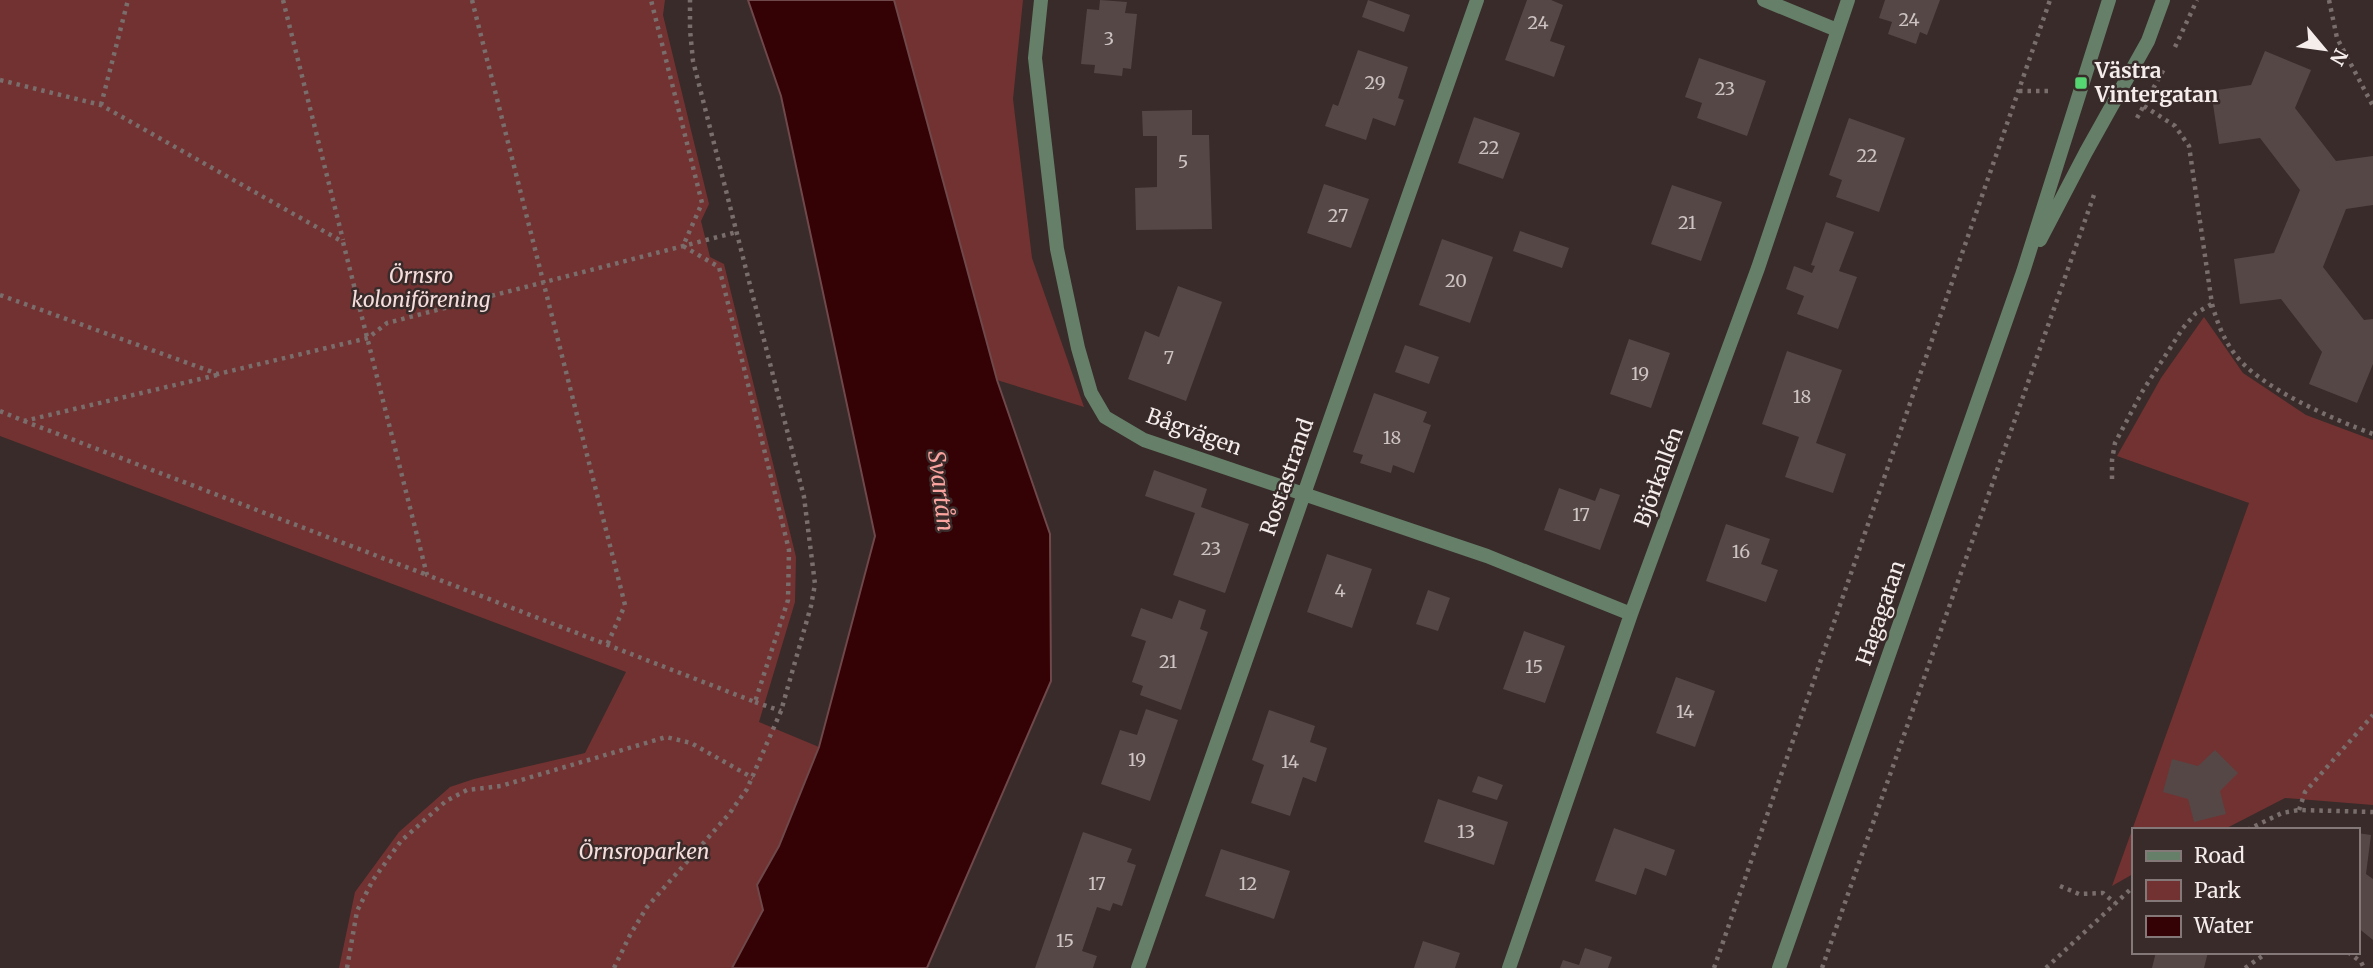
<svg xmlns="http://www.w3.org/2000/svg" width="2373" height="968" viewBox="0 0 2373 968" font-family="Merriweather,serif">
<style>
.green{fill:#723231}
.water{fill:#340105;stroke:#6e484a;stroke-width:2}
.building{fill:#554746}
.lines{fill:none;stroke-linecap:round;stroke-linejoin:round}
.path{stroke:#7a6e6d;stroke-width:4.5;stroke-dasharray:3.5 5;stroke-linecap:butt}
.minor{stroke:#657f68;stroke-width:14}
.tertiary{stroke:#657f68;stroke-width:14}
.poi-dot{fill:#55d672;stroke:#382b2a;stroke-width:2.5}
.labels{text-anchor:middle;stroke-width:5;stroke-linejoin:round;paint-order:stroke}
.number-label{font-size:18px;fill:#cdc3c2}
.poi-label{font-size:21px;font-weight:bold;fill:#f5ecec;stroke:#382b2a;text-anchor:start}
.park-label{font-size:21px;font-style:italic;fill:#f5dddc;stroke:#382b2a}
.street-label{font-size:21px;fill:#f5ecec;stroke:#382b2a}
.water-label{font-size:23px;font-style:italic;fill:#fba39f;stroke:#382b2a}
</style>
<rect width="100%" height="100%" fill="#382b2a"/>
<path class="green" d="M0,0H665L663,15L709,204L701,221L710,257L724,264L796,557L795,602L759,722L819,747L779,846L757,885L763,910L732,968H339L355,892L399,832L450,787L474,779L585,753L626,672L0,436Z
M894,0H1023L1013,99L1032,258L1084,407L997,380Z
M2204,317L2243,373L2306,415L2373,440V805L2285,798L2223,830H2133V874L2112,886L2249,503L2117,456L2161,378Z"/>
<path class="water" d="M748,0H894L997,380L1050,534L1051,681L927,968H732L763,910L757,885L779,846L819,747L875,536L781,96Z"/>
<path class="building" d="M1100,0L1127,2L1125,13L1137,14L1131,69L1123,68L1122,76L1094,73L1095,65L1081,64L1087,9L1099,10Z
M1368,0L1410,15L1404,32L1362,17Z
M1527,0H1551L1563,5L1550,41L1565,46L1554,77L1505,60Z
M1885,0H1940L1927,35L1920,32L1916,44L1888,34L1892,22L1879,18Z
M1358,50L1408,67L1398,98L1404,100L1395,126L1373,118L1366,140L1325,126L1333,104L1338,106Z
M2265,51L2311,70L2295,108L2336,161L2373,156V205L2346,209L2323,267L2364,320L2373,319V364L2357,403L2309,384L2322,352L2281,299L2240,304L2234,259L2274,253L2300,190L2260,138L2219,144L2211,91L2251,85Z
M1699,58L1766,81L1747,136L1697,118L1702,103L1685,97Z
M1192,110V135H1209L1212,229L1136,230L1135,188L1157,187V136H1143L1142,111Z
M1474,117L1520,133L1503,179L1458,163Z
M1849,118L1905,138L1879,212L1836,197L1842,180L1829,175Z
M1324,184L1369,199L1351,248L1307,233Z
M1672,185L1722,202L1701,261L1651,244Z
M1826,222L1854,232L1839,271L1857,277L1838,329L1797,314L1804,296L1786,289L1794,266L1812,273L1815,266L1811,265Z
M1520,231L1569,248L1562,268L1513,251Z
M1442,239L1493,257L1470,323L1419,305Z
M1178,286L1222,302L1186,401L1128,379L1145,331L1159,337Z
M1629,339L1670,353L1651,408L1610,394Z
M1405,345L1439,357L1429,384L1395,372Z
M1787,351L1842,370L1816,443L1846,454L1833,493L1785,477L1799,437L1762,424Z
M1374,393L1427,412L1423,422L1431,425L1414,473L1393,465L1391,473L1360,463L1363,455L1353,452Z
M1154,470L1207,489L1201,507L1249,524L1225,593L1173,575L1195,513L1145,496Z
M1559,488L1595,501L1600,488L1620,495L1600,550L1544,530Z
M1726,524L1770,539L1761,564L1778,570L1766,602L1706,581Z
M1327,554L1372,569L1352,628L1307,612Z
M1428,590L1450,598L1438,631L1416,624Z
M1179,600L1206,610L1200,629L1208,632L1181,710L1140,695L1143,686L1132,682L1146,641L1131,636L1141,608L1172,619Z
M1524,631L1565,646L1545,703L1503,689Z
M1676,677L1715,691L1695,747L1656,733Z
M1146,709L1178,720L1150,801L1101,784L1120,730L1137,735Z
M1269,710L1315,726L1310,742L1327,748L1316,782L1303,777L1290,816L1251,803L1264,765L1252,760Z
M2215,750L2238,773L2220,791L2226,814L2194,822L2188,799L2163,792L2172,759L2198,766Z
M1478,776L1503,785L1497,800L1472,792Z
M1438,799L1508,822L1494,865L1424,842Z
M1614,828L1675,850L1666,876L1645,868L1636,895L1595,881Z
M1083,832L1132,849L1127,862L1136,865L1122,906L1113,903L1110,911L1097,907L1082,951L1097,956L1093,968H1035Z
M2357,833L2371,835L2366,874L2373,879V940L2357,927Z
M1221,849L1290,871L1274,919L1205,896Z
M1423,941L1460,953L1455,968H1414Z
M1585,948L1612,957L1608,968H1560L1563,960L1579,965Z
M2156,952H2208L2204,968H2152Z"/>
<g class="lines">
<path class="path" d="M283,0L343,240
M472,0L625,605L607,645
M2329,0L2337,38L2373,106
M2175,47L2197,0
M0,80L101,105L343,242L427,575L755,702L788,600L789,550L719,267L683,246L702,203L651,0
M2019,91H2048
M101,105L128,0
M2144,106L2175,126L2189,146L2212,304C2217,322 2223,338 2234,353C2259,388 2333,419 2373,434
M2137,118L2165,67
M0,295L218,374L368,338L387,323L737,232
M0,411L24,421L217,375
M24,421L427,575
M2112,479V460L2115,443L2142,392L2183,328L2196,313L2212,304
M755,702L781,711
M2299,810L2305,792L2373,715
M2247,830L2282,813L2299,810L2373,812
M2060,886L2079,894L2103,893L2115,903
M2348,952L2361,962L2364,968
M347,968L357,911L373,880L401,841L446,801L467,790L501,786L666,737L691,743L753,778
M614,968L630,935L647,907L729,814L747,789L781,711L811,606L815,584L804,497L693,61L690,30V0
M1714,968L2050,0
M1822,968L2095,192
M2046,968L2133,887
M2245,968L2268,952"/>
<path class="minor" d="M1041,0L1035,58L1057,249L1078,348L1091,393L1105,417L1144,440L1487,556L1631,614
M1764,0L1837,30
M1138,968L1477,0
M1509,968L1631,614L1758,268L1848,0"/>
<path class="tertiary" d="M2040,240L2086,152L2148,41L2163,0
M1779,968L2023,272L2109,0"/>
</g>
<rect class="poi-dot" x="2074" y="76" width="14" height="14" rx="3.5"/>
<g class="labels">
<g class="number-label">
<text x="1909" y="26">24</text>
<text x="1538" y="29">24</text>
<text x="1109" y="45">3</text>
<text x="1375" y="89">29</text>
<text x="1725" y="95">23</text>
<text x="1489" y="154">22</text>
<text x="1867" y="162">22</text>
<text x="1183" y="168">5</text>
<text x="1338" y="222">27</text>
<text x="1687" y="229">21</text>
<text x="1456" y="287">20</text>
<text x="1169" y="364">7</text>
<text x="1640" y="380">19</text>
<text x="1802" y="403">18</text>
<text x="1392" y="444">18</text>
<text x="1581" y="521">17</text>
<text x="1211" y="555">23</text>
<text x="1741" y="558">16</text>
<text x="1340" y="597">4</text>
<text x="1168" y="668">21</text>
<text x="1534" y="673">15</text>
<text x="1685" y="718">14</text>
<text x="1137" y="766">19</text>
<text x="1290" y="768">14</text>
<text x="1466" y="838">13</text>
<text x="1097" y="890">17</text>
<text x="1248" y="890">12</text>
<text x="1065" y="947">15</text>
</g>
<g class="poi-label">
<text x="2095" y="78">Västra<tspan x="2095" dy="24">Vintergatan</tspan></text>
</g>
<g class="park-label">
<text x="421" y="283">Örnsro<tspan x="421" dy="24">koloniförening</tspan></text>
<text x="644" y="859">Örnsroparken</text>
</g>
<g class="street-label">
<text transform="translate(1194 432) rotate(20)" y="7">Bågvägen</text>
<text transform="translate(1287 477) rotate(-71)" y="7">Rostastrand</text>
<text transform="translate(1659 477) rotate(-70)" y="7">Björkallén</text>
<text transform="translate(1881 613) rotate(-71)" y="7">Hagagatan</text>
</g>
<g class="water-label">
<text transform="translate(941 491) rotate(83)" y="8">Svartån</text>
</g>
</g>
<rect x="2132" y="828" width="228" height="126" fill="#382b2a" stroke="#847878" stroke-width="2"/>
<rect x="2146" y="851" width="35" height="10" fill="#657f68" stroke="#847878" stroke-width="2"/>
<text x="2194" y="863" font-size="21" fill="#f5ecec">Road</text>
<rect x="2146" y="880" width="35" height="21" fill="#723231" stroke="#847878" stroke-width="2"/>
<text x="2194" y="898" font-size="21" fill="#f5ecec">Park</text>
<rect x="2146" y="916" width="35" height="21" fill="#340105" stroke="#847878" stroke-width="2"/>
<text x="2194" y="933" font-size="21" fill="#f5ecec">Water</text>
<g transform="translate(2324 49) rotate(119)" stroke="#382b2a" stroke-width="5" paint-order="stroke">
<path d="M0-5L12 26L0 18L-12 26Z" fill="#f5ecec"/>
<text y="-10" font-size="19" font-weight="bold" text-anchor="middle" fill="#f5ecec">N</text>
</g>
</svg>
